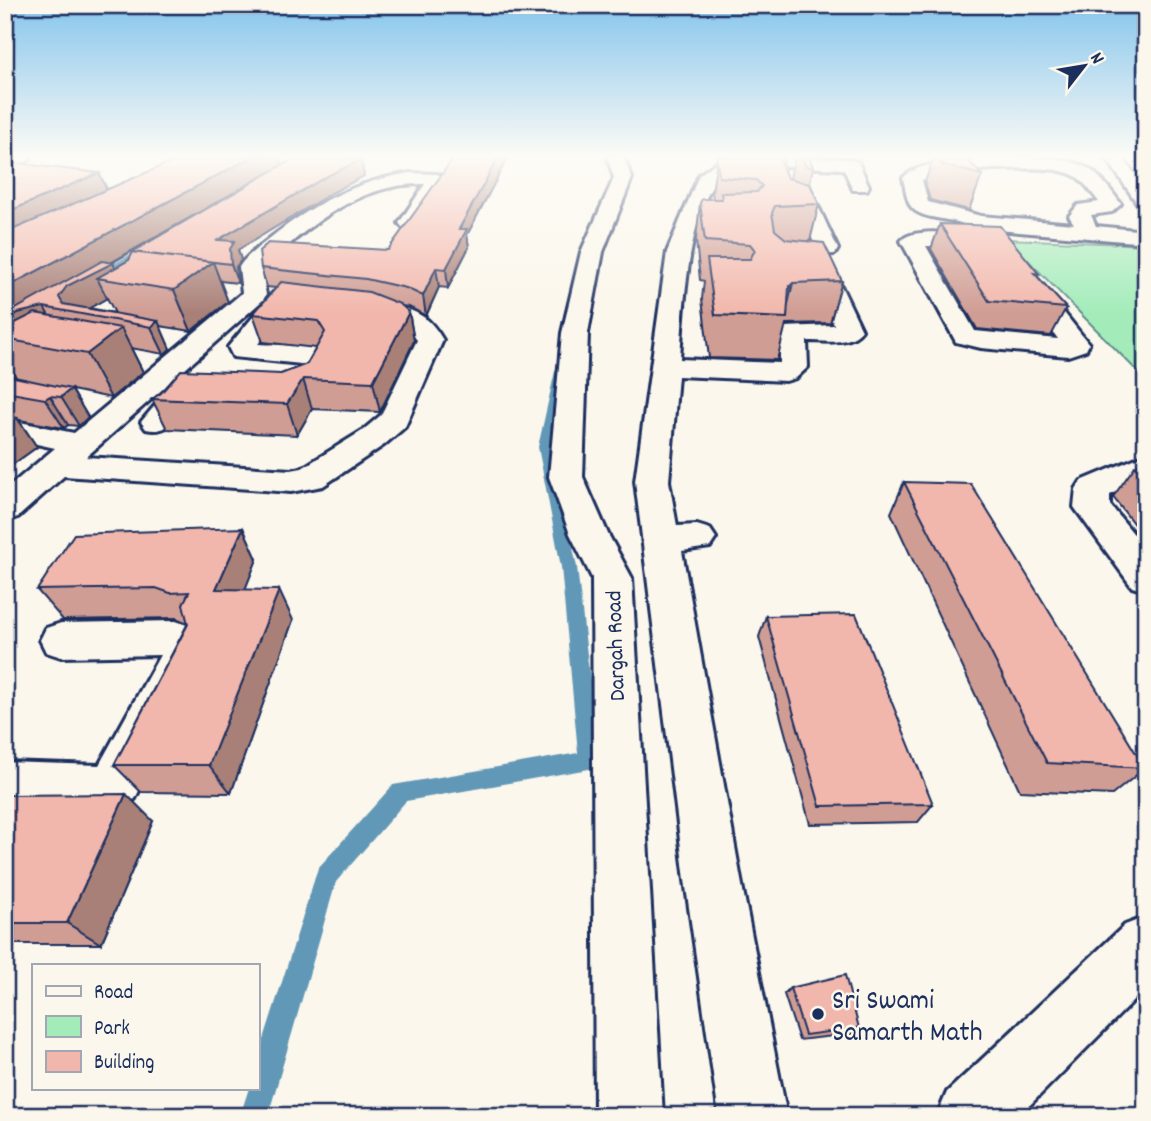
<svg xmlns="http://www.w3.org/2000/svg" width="1151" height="1121" viewBox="0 0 1151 1121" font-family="Dekko,sans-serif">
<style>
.green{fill:#a3ecba;stroke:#5f8e8c;stroke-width:2}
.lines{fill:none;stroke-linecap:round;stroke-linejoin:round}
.stream{fill:#6298b7;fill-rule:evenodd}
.minor-casing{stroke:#1b2f5e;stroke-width:6}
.minor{fill:#fbf7ec;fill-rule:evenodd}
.wall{fill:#d09d94;stroke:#1b2f5e;stroke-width:2;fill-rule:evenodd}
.shaded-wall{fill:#a98078;stroke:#1b2f5e;stroke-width:2}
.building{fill:#f2b7ac;stroke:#1b2f5e;stroke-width:2}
.poi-dot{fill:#1b2f5e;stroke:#fbf7ec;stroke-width:2.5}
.labels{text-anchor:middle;stroke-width:5;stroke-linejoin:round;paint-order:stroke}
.street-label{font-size:23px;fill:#1b2f5e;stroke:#fbf7ec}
.near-poi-label{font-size:28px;fill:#1b2f5e;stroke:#fbf7ec;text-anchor:start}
</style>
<rect width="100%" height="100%" fill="#fbf7ec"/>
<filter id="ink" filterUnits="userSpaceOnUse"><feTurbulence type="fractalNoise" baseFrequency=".0143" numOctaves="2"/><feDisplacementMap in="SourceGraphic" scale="14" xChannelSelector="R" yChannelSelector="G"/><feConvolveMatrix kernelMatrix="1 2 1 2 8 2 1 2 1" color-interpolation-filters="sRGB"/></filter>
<g filter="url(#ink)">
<path class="green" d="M1007,239L1146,245V380Z"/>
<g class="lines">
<path class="stream" d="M605,156H611L620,183L616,191L609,189L612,183Z
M143,247L150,249L99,279L91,277Z
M561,368L567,371L552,447L577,567L599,760L596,767L589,769L406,801L336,882L268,1116H240L249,1088H257V1061L318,868L393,785L578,753L561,567L538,447L555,371Z"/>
<g class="minor-casing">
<path id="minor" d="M31,156L29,160L5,168V157Z
M607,156H623L632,178L603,252L588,333L583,477L608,534L632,578L663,1116H595L592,578L570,534L549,477L562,333L581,252L614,178Z
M744,156L847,159L858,162L869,186L867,190H853L844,169C824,169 745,162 731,168C688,187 683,316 680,359L780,363V333L784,327L834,325L816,280L778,275L770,268L767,250L770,245L814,243L804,217L782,212L774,191L783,185L790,187L797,203L819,208L838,249L835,254L790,256L792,264L834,271L862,330C851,346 824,341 807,341L808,367L796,378L786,381L678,376L669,481L677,526L697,525L710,529L716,538L710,547L682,551L741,880L787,1116H719L685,880L635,481L667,252L699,175L721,159Z
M1105,156H1121L1146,189V208L1139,206Z
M993,158C1021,158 1061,154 1087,168C1100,175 1112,192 1121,204L1112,212L1091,215L1096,226L1146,231V243L998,230L1089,344L1086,350L1068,356L981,348L956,342L901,241C912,226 962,235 981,235C964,214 921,224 910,205C906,198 905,186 903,178C919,160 970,160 993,158ZM993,169C1014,169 1059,165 1077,177C1086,184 1093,194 1099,202L1078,205L1069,216L1074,224L981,216L928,202L922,180L944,173ZM926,246L990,247L1058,339L975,331Z
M410,173L437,174L446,179L416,227H402L399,223L425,184C359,182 307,227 262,269L266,295L263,300L86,457L291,470L302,468L362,431L381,415L417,340C400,317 374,320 349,313L345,308L349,303C371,297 407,305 425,318C433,324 438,332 443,340L405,427L384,445L323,486L291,492L64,476L18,517L5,521V490L55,448L5,437V419L74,433L242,293L239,267C246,256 259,247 270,238C313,204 356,181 410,173Z
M151,287L170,290L173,295L170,300C141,307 137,298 109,320L129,324L133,330L129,336C113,339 96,332 80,328L76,323C92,300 124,288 151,287Z
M282,291L291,293L294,298L258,344C279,346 318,341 331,360L314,392L291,401L281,398L276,392L281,386L292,380L301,364L233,357L228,347L273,293Z
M59,337L69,339L73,345L69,351C45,357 28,376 5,381V361L36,342Z
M199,379L209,382L214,388L209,394L192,398C179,415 170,435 146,429L141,422L173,384Z
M1146,454V477L1110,495V505L1146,549V591L1132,587L1074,507L1076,489L1081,481Z
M176,621C194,627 204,633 205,653L135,799L100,815L5,810V762L99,765L160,655L61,657L46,652L40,640L46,628L61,623Z
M1146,917V988L1019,1116H937L947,1092L1125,925Z"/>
</g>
<use href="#minor" class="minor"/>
</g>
<path class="wall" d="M455,156H507V159L467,235L469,247L448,288L439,287L426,316L409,307L401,306L409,312L414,341L380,412L312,409L297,435L167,429L152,399L281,374L307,364L316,348L263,342L253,314L276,288L267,287L261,268L388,250Z
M785,156L783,168L787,178H790L795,156H809L813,168L810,183L819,204L810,241H806L842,281L830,323L786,324L777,360L709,358L702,299L704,281L700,280L696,240L700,203L713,199L712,192L717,158Z
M934,156H964L982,175L969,210L930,200L925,182Z
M361,160L364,176L333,192L238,250L241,260L236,267L238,283L220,281L228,302L191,331L160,326L170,349L164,354L131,348L143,372L111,398L72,390L88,417L79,426L68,425L64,428L19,420L37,447L5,470V375L16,377L5,360V162L99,173L107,189L282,165L112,263L115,268L129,260L133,253L132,252ZM107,298L115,313L89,308Z
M940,224L1039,274L1038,277L1066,308L1051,336L977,329L931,249Z
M1146,463V540L1113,497L1135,466Z
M904,482L1145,768L1112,795L1020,791L891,513Z
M243,528L257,559L245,589L293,620L231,793L141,792L114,765L188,623L176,618L63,620L37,590Z
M766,616L933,804L918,822L810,824L759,637Z
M5,795L153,821L101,944H5Z
M790,988L859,1028L851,1034L799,1040L784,994Z"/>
<path class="shaded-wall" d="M254,156H280L282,165L105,266L113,263L122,281L97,278L107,298L81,313L44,307L59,334L5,339V288Z
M499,156H507V159L467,235L469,247L448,288L446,269L459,229Z
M778,156H785L780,183Z
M361,160L364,176L333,192L238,250L241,260L236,267L238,283L231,264L218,240L329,175Z
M99,173L109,195L5,243V213Z
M213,262L228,302L191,331L174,290Z
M436,268L439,287L426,316L423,296Z
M793,283L785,317L789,287Z
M409,312L414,341L380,412L373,382Z
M158,321L170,349L164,354L151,327Z
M121,328L143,372L111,398L87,354Z
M303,379L312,409L297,435L287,404Z
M71,389L88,417L79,426L61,397Z
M50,396L68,425L64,428L45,399Z
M17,418L37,447L5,470V426Z
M243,528L257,559L233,620L216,589Z
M279,590L293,620L231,793L209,765Z
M126,794L153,821L101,944L67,923Z"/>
<path class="building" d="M185,156H254L5,288V233Z
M298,156H330L361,160L329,175L218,240L235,241L230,249L231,264L132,252Z
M455,156H499L459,229H467L446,269L436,268L423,296L406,288L366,279L261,268L259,251L268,243L388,250Z
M718,156H778L787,178L810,184L819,204L775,206L772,213L775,230L786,239L824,243L842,281L793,283L789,287L787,318L715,315L707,259H750L755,250L750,244L705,241L700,203L702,199H722L721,193L757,192L762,186L756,180L719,177L717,158Z
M800,156H809L813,168L806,166Z
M939,156H964L982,175L942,165Z
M5,162L99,173L5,213Z
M940,224L1000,226L1039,274L1034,273L1066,308L989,301Z
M133,252L213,262L174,290L97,278L129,260Z
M102,261L113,263L67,286L59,297L63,304L158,321L151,327L44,307L18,313L5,320V315Z
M281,282L369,292L400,304L409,312L373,382L303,379L287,404L152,399L161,393L181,370L281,374L307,364L325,332L318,321L253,314Z
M35,313L121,328L87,354L5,339V328Z
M5,375L71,389L61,397L50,396L45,399L5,392Z
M5,415L17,418L5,426Z
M1142,462L1146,463V479L1135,466Z
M904,482L971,484L1145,768L1047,763Z
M243,528L216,589L279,590L209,765H114L188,624L183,604L189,592L170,593L156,588L37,590L74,534Z
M856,614L933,804L820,806L766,616Z
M126,794L67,923H5V795Z
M845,975L859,1028L805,1035L790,988Z"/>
</g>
<linearGradient id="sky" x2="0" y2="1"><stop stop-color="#85c5ec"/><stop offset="0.5" stop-color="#fdfbf6"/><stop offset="1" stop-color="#fdfbf6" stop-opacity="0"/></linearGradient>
<rect width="1151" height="313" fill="url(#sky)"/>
<circle class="poi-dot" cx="818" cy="1014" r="7"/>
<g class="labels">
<g class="street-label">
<text transform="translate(614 646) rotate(-92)" y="8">Dargah Road</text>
</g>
<g class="near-poi-label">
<text x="832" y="1008">Sri Swami<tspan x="832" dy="32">Samarth Math</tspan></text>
</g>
</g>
<rect width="1151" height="1121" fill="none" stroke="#fbf7ec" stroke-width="28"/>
<rect x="14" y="14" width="1123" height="1093" fill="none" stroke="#1b2f5e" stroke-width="2.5" filter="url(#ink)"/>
<rect x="32" y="964" width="228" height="126" fill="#fbf7ec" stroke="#a1a7b3" stroke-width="2"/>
<rect x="46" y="986" width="35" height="10" fill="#fbf7ec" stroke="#a1a7b3" stroke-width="2"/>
<text x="94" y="998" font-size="21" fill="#1b2f5e">Road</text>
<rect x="46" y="1016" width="35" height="21" fill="#a3ecba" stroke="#a1a7b3" stroke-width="2"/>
<text x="94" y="1034" font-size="21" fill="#1b2f5e">Park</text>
<rect x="46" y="1051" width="35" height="21" fill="#f2b7ac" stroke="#a1a7b3" stroke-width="2"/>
<text x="94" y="1068" font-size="21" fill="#1b2f5e">Building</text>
<g transform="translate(1084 66) rotate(59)" stroke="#fbf7ec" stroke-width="5" paint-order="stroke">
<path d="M0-5L12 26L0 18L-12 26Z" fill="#1b2f5e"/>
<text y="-10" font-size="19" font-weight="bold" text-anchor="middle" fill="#1b2f5e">N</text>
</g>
</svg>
